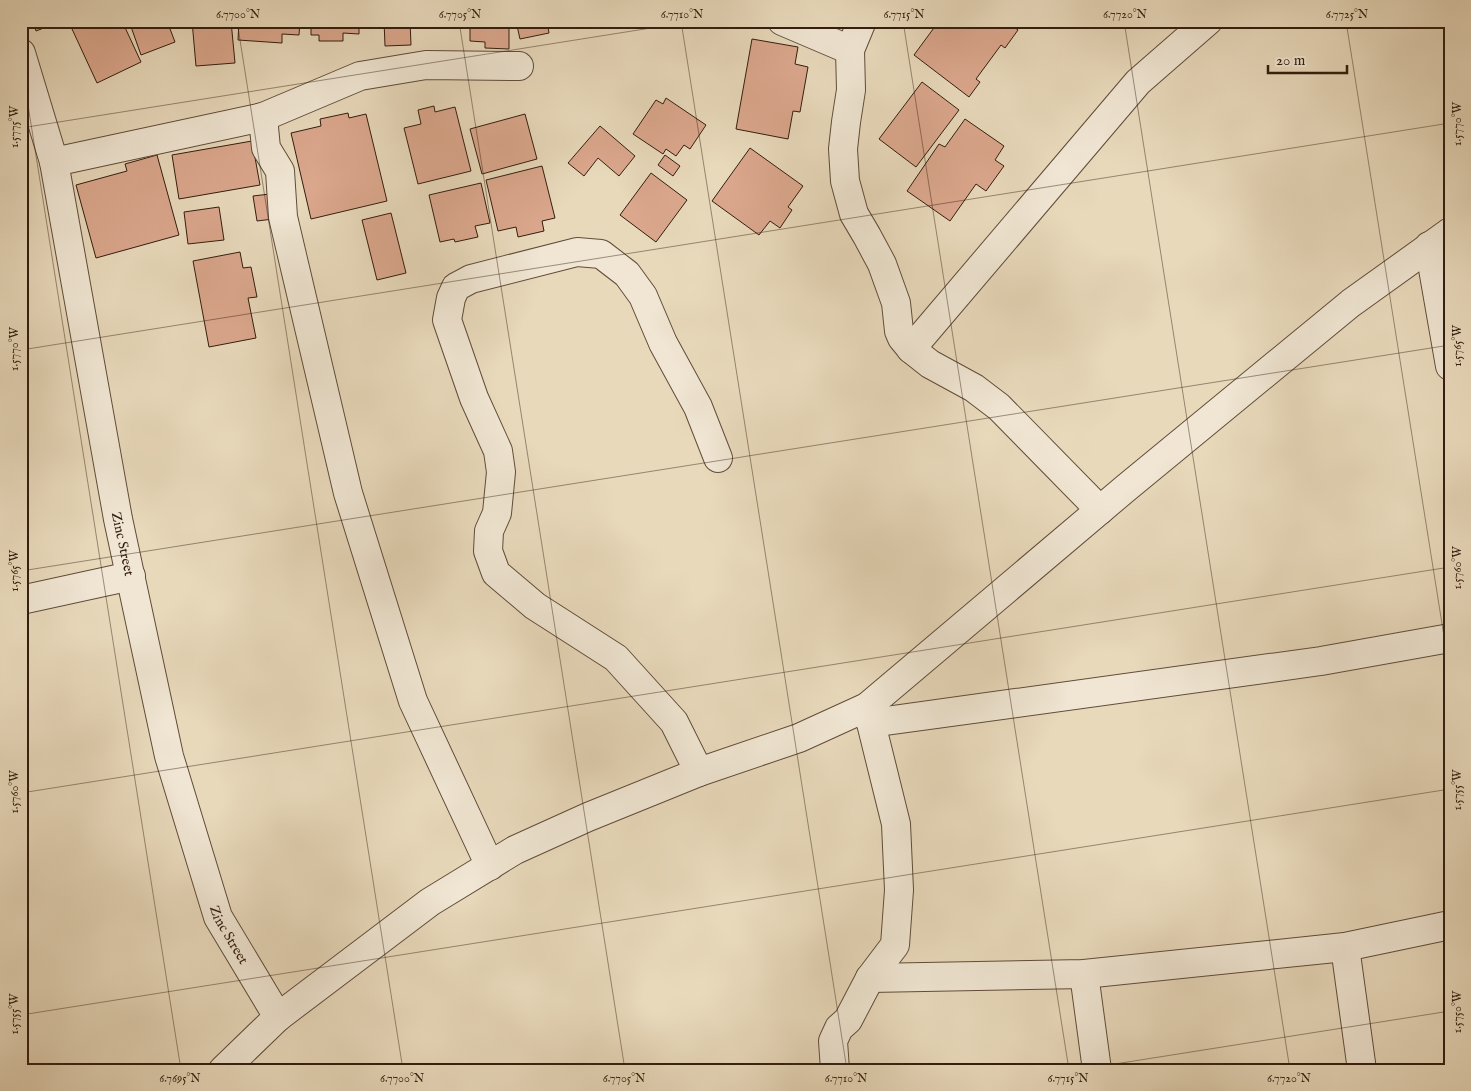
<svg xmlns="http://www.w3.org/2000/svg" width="1471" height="1091" viewBox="0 0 1471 1091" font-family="'IM FELL English',serif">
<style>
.building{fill:#dba78d;stroke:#331d0f}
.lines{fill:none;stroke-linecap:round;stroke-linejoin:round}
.minor-casing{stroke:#604c3a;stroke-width:30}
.minor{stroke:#f0e6d3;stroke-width:28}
.ticks{fill:none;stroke:#331d0f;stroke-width:1;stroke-opacity:0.45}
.labels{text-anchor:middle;stroke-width:5;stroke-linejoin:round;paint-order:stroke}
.street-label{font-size:14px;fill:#331d0f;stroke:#f0e6d3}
.neatline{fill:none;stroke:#331d0f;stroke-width:2}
.ticks-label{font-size:12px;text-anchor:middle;fill:#331d0f}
</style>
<rect width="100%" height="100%" fill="#e8d9bb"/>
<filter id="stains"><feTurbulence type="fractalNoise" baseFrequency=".004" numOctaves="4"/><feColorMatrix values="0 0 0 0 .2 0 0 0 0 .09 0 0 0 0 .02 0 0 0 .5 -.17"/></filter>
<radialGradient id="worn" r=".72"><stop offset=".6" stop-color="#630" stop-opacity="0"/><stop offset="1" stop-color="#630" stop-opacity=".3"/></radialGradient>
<path class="building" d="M33,21H62L36,31Z
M89,21H122L141,62L97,83L72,29Z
M129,21H167L175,42L141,55Z
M192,21H231L235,63L196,66Z
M239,21H300L299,35L282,34V43L238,40Z
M311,21H359V34L343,33V41H319V35H311Z
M384,21H410L411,45L385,46Z
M470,21H509V49L485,48V42L470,41Z
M516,21H547L549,33L520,39Z
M939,21H1006L1018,30L1005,48L1001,45L976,79L980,82L969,97L914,55Z
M752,39L798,47L795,64L808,67L800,112L793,111L788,139L736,129Z
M922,82L959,110L916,167L879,139Z
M666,98L706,125L690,149L684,145L676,156L666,149L663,154L633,134L656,100L663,104Z
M434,106L435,112L455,107L471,171L418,184L404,128L421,124L418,110Z
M348,113L349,118L366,114L387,201L311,219L291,133L321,126L320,119Z
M525,114L537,159L482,174L470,129Z
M965,119L1004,146L995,160L1004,166L986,191L976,184L950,221L907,191L939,144L945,147Z
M600,126L635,156L619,176L598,158L584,176L568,163Z
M252,141L260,185L179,199L172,155Z
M750,148L803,186L788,207L792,210L780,228L770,221L759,235L712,201Z
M157,155L179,235L96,258L76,185L127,171L125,164Z
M665,155L680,166L673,176L658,165Z
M542,166L555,218L542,221L544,231L518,237L516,227L498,231L486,180Z
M651,173L687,200L656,242L620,215Z
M481,183L490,223L475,226L478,237L455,242L454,239L440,242L429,195Z
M270,194L273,219L257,221L253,196Z
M219,207L224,240L188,244L184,212Z
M391,213L406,273L377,280L362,220Z
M240,252L243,268L251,267L257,297L248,298L256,338L209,347L193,261Z"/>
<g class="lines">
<g class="minor-casing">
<g id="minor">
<path d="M782,21L850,50L851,90L846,122L843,149L845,181L854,214L867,236L882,264L896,303L899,331L902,338L911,349L930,364L974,388L999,407L1100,510"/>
<path d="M850,50L862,21"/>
<path id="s1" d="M21,53L54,162L118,519L169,756L218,917L278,1017"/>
<path d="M263,117L360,76L426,65L519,66"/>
<path d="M54,162L263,117L266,148L280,171L283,217L348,493L413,701L490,866"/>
<path d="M1429,246L1450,366"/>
<path d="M911,349L1138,82L1208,21"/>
<path d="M21,600L131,576"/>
<path d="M871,723L1321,661L1450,638"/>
<path d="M699,772L674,722L616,658L535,606L496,573L488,551L489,531L497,513L501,472L498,451L474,398L447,320L451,298L456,287L471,279L577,252L601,254L627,274L643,296L663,343L698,407L718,458"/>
<path d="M1345,947L1362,1070"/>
<path d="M1084,974L1097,1070"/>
<path d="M870,978L1084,974L1345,947L1450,925"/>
<path d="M223,1070L278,1017L430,902L515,850L588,817L699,772L799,738L867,707L1126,488L1351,303L1450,232"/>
<path d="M835,1070L833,1041L839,1028L848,1020L870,978L895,945L899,890L896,824L867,707"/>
</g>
</g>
<use href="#minor" class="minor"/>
</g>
<path class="ticks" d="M237,21L403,1070M459,21L625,1070M681,21L847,1070M903,21L1069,1070M1124,21L1290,1070M1346,21L1450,674M21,61L181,1070M21,128L695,21M21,350L1450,123M21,571L1450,345M21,793L1450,567M21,1015L1450,789M1077,1070L1450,1011"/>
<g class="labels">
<g class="street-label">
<text dy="5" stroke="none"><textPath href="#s1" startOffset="502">Zinc Street</textPath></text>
<text dy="5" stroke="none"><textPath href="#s1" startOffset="908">Zinc Street</textPath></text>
</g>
</g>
<rect width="1471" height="1091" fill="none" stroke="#e8d9bb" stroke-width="55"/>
<path d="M1268 65v8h79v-8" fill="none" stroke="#331d0f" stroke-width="2.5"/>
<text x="1276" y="65" font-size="15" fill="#331d0f" stroke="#f0e6d3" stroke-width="4" paint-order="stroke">20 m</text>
<rect x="28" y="28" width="1416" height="1036" class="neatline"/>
<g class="ticks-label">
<text x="238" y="18">6.7700°N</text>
<text x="460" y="18">6.7705°N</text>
<text x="682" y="18">6.7710°N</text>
<text x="904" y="18">6.7715°N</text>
<text x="1125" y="18">6.7720°N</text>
<text x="1347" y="18">6.7725°N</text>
<text transform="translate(1457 124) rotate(-90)" y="4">1.5770°W</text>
<text transform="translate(14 127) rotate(-90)" y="4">1.5775°W</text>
<text transform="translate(1457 346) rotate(-90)" y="4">1.5765°W</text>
<text transform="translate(14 349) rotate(-90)" y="4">1.5770°W</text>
<text transform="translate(1457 568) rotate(-90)" y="4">1.5760°W</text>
<text transform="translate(14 571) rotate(-90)" y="4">1.5765°W</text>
<text transform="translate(1457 790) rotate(-90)" y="4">1.5755°W</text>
<text transform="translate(14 792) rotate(-90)" y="4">1.5760°W</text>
<text transform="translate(1457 1012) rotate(-90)" y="4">1.5750°W</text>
<text transform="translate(14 1014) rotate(-90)" y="4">1.5755°W</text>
<text x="180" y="1082">6.7695°N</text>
<text x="402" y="1082">6.7700°N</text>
<text x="624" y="1082">6.7705°N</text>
<text x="846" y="1082">6.7710°N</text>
<text x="1068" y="1082">6.7715°N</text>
<text x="1289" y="1082">6.7720°N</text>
</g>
<rect width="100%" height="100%" filter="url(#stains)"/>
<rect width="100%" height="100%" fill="url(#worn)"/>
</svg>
